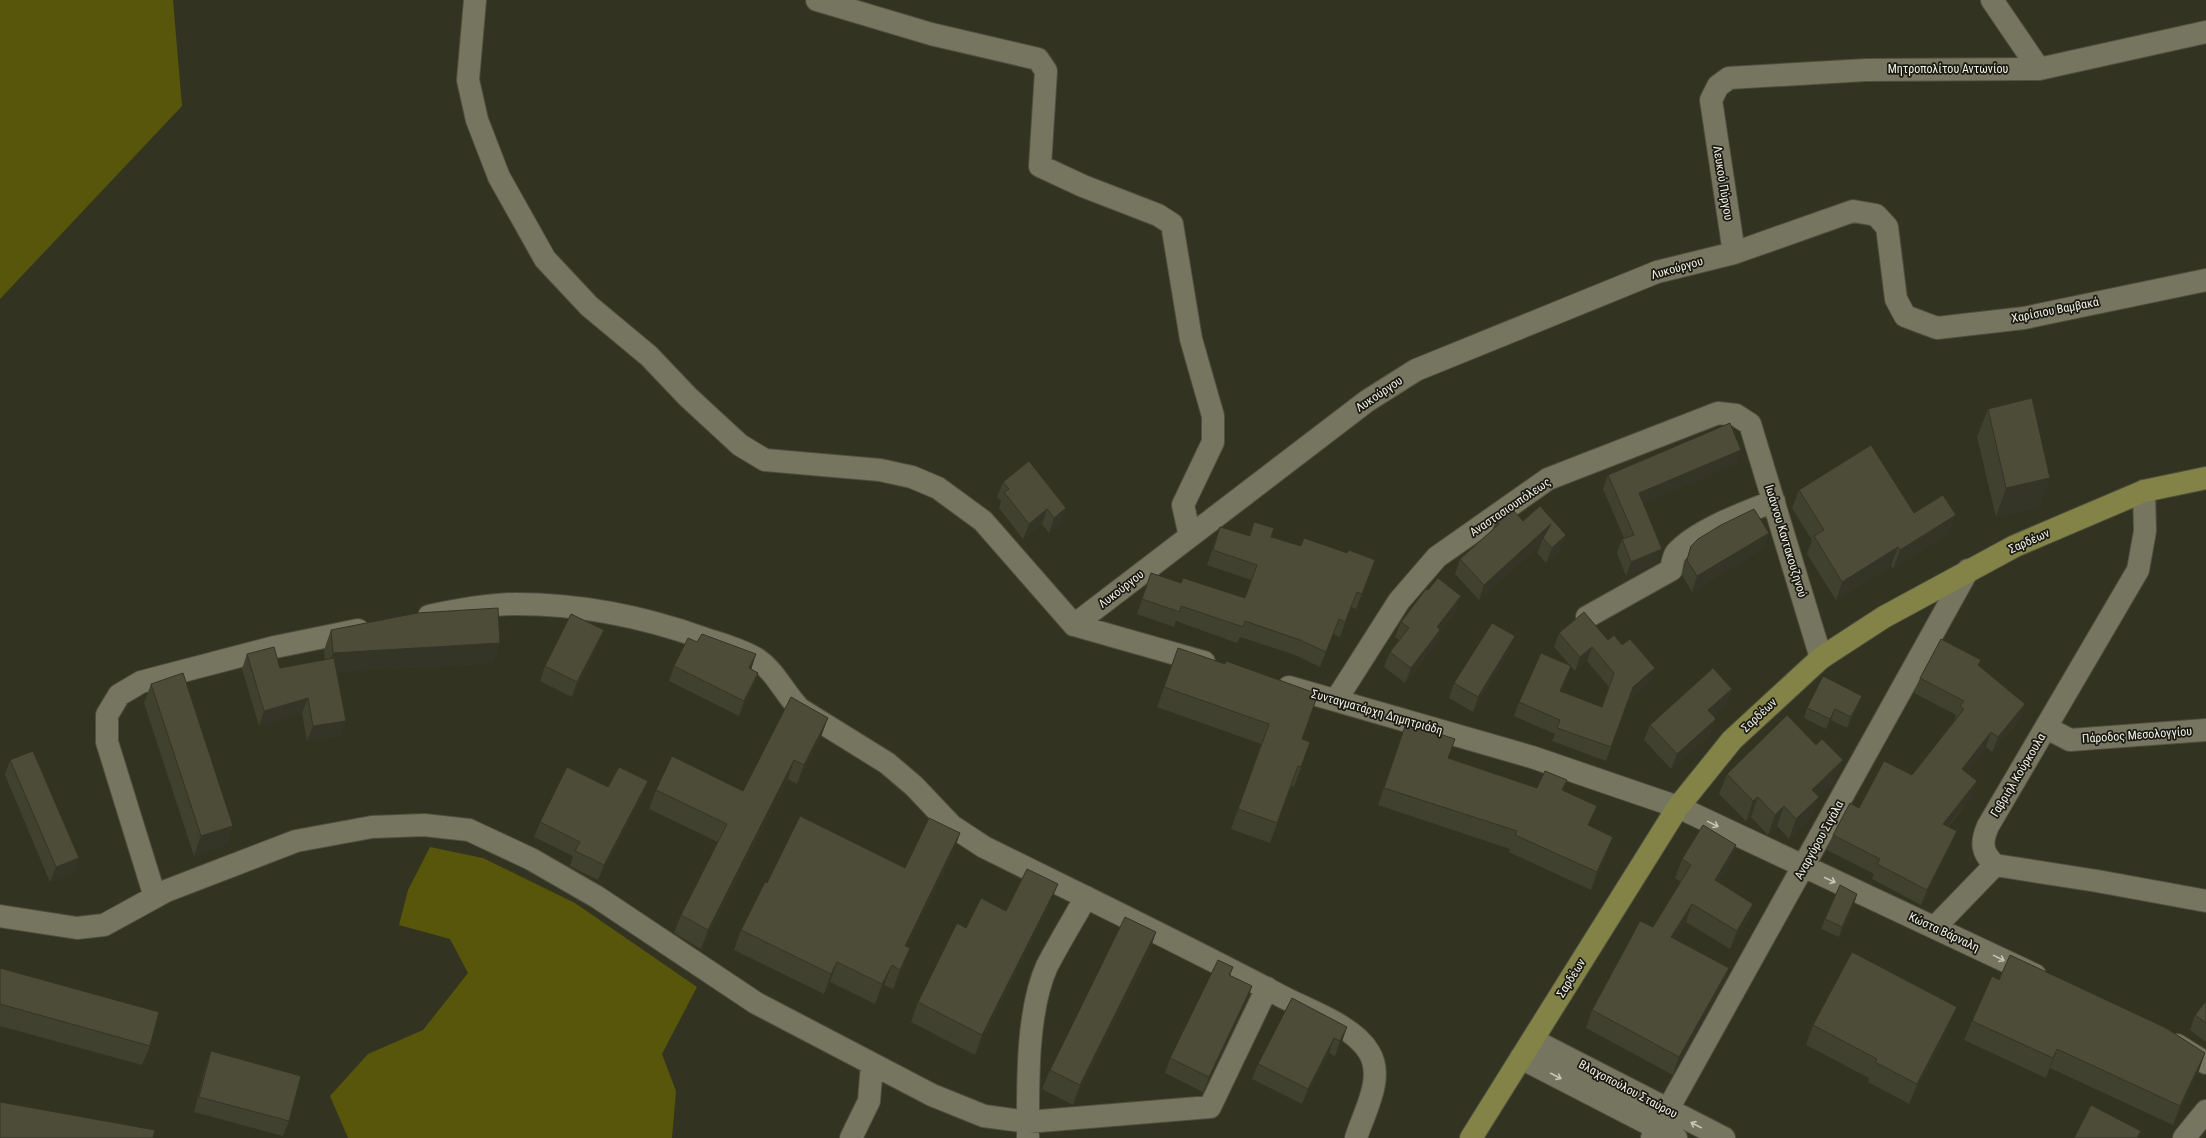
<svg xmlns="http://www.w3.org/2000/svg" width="2206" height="1138" viewBox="0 0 2206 1138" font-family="'Roboto Condensed',sans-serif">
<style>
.green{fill:#57560a}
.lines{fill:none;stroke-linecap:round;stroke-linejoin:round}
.minor-casing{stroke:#4f4f3e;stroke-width:24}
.major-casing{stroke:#4f4f3e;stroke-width:24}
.minor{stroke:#757560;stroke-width:22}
.major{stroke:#838348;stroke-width:22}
.wall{fill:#414130}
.shaded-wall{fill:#353527}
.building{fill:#4c4c38;stroke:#353527}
.oneway{stroke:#c7c7b8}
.labels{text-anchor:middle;stroke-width:3.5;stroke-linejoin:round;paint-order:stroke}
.street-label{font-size:12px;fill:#f3f3e7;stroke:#1a1a12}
</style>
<rect width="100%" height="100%" fill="#333321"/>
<path class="green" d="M0,0H173L182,106L0,299Z
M430,847L483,858L575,903L697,987L662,1054L676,1091L672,1138H348L330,1096L368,1054L423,1030L468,973L450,939L399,925L408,890Z"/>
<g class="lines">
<g class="minor-casing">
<path id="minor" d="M475,0L468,80L477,120L499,177L545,259L589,306L649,356L688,397L740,445L765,460L880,470L912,477L938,488L983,521L1074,625
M817,0L931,34L1038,59L1046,71L1040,166L1083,186L1158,215L1172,224L1191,339L1213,416V442L1183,505L1190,536
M1992,0L2039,69
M1734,253L1711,100L1718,86L1729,78L1866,70L2039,69L2206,32
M2144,491L2145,531L2138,570L1988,826C1981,842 1981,852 1995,865L2097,881L2206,901
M429,616C457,610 488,604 516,604C580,604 644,617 703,638C721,644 741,649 757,659C776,672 784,693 800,709L887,763L914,786L952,826L984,847C1083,896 1183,944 1281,996C1307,1010 1353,1025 1369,1052C1385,1078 1364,1112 1356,1138
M1587,617L1671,570C1672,565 1673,557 1676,553C1696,530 1746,512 1774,501
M1074,625L1367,401L1416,370L1657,272L1734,253L1853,211L1876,215L1887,227L1896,299L1905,316L1937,328L2024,318L2206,280
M1074,625L1204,662
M1289,687L1532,757L1678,807L2035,975
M1336,700L1399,601L1437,557L1548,479L1718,413L1736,415L1750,424L1821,658
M2047,728L2070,740L2206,730
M155,897L107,742V715L119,695L141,682L275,647L358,630
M0,916L77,928L104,925L166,891L296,841L372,827L424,825L469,830L531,859L597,897L756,1003L932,1095L984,1116L1028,1122L1210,1107L1267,988
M1935,927L1995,865
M1533,1040L1724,1138
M2177,1045L2206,1063
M1521,1058L1676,1138
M851,1138L869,1101L872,1064
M1028,1138C1028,1088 1026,1012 1047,966C1059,943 1073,920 1086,897
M1652,1138L1968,570
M2184,1138L2206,1111"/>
</g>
<g class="major-casing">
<path id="major" d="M1471,1138L1678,807L1732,740L1821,658L1884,617L2015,546L2144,491L2206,478"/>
</g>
<use href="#minor" class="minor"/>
<use href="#major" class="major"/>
</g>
<path class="wall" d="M1988,409L2040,507L1996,517L1977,437Z
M1741,450L1736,464L1643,503L1657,563L1626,576L1617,553L1622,539L1624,538L1603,489L1608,475Z
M1003,482L1066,508L1060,523L1049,533L1042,524L1023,539L999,508L1001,501L997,497Z
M1799,490L1914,513L1949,533L1893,569L1891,566L1836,600L1807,554L1812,540L1792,508Z
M1496,520L1523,521L1560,551L1546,563L1537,553L1541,544L1479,600L1455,574L1460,559L1492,531Z
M1254,522L1271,537L1301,546L1347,553L1375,560L1356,609L1351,607L1340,637L1333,634L1320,667L1295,655L1240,637L1237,643L1176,621L1174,627L1137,614L1151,573L1181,583L1245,598L1251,580L1207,565L1220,527L1249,536Z
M1769,533L1763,548L1692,592L1682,575L1686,561L1691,546Z
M1428,590L1461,596L1456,611L1440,631L1435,645L1405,683L1384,667L1390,652L1399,640L1395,637L1401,622Z
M331,630L500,643L493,663L337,672L346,721L340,736L307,741L302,713L259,726L242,669L247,654L280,668L325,660L324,650Z
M604,630L598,645L572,697L540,681L545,666Z
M1559,633L1608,640L1650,682L1628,701L1606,761L1552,741L1555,734L1514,716L1519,702L1566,680L1561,692L1602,707L1609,687L1587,661L1575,671L1554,647Z
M697,642L756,654L751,669L758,673L753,688L739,716L669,681L674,666Z
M1178,648L1302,739L1310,742L1294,787L1291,786L1270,843L1231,829L1261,744L1157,707Z
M1509,651L1473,712L1449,698L1454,683Z
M1979,666L2025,704L2020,719L1992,752L1986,747L1966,772L1972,796L1948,827L1957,831L1951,846L1921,905L1872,879L1874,874L1827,850L1833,835L1859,808L1912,775L1954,721L1956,715L1914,693L1920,678Z
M151,684L233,826L226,845L194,856L144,703Z
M1732,689L1727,704L1713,716L1711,734L1671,769L1644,740L1650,725Z
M1862,696L1858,706L1847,728L1831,720L1826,729L1804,718L1807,708Z
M1406,723L1448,758L1537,788L1563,791L1590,826L1607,854L1591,890L1509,852L1510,849L1378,805Z
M821,737L797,784L788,779L701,949L674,933L681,915L718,842L649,809L656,790L743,791Z
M10,760L79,858L73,873L50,882L5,775Z
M1727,774L1836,780L1818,797L1811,817L1789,839L1777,826L1768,835L1751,817L1746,821L1719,794Z
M648,781L642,796L598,880L570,866L573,856L534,837L540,822L608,787Z
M960,833L953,853L907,947L903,968L893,989L884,985L875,1004L830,982L824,994L734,950L741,930L767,883L905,868Z
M1736,845L1730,864L1718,882L1753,904L1747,922L1730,949L1686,922L1675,939L1729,968L1722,986L1673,1075L1586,1028L1592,1010L1653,927L1681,882L1675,878L1682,859Z
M1857,894L1854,904L1839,937L1821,929L1825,919Z
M1050,904L975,1055L911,1022L918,1002L966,928L1006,911Z
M1156,932L1149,952L1073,1105L1042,1089L1050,1070Z
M1233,967L1230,976L1252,986L1247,1001L1203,1092L1165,1073L1170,1058Z
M0,968L150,1046L142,1065L0,1026Z
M1999,980L2205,1053L2198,1073L2173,1125L2050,1068L2046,1078L1964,1040L1972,1021Z
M1292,998L1342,1042L1335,1056L1329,1053L1302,1104L1252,1079L1258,1064Z
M2206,1001V1042L2190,1030L2195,1015Z
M1813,1025L1950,1026L1909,1104L1868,1082L1869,1078L1806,1045Z
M211,1051L289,1121L283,1136L194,1112L206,1066Z"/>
<path class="shaded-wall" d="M1741,450L1736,464L1634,507L1639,493Z
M2050,478L2040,507L1996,517L2006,488Z
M1066,508L1060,523L1049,533L1054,518Z
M1047,509L1042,524L1023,539L1029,524Z
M1956,515L1949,533L1893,569L1900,550Z
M1551,524L1543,538L1541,544L1479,600L1484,585Z
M1769,533L1763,548L1692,592L1697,576Z
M1566,535L1560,551L1546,563L1552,548Z
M1898,547L1891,566L1836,600L1842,582Z
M1662,549L1657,563L1626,576L1631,562Z
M1461,596L1456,611L1440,631L1435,645L1405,683L1411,668L1437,627Z
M604,630L598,645L572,697L577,682Z
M1515,636L1509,651L1473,712L1478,697Z
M500,643L493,663L325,673L333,653Z
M1592,647L1587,661L1575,671L1580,657Z
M756,654L751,670L749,668Z
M1571,666L1566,680L1555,705L1560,691Z
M1655,668L1650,682L1628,701L1633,687Z
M758,673L753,688L739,716L744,701Z
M1732,689L1727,704L1703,725L1708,710Z
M1862,696L1858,706L1847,728L1851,717Z
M308,698L302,713L259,726L264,711Z
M2025,704L2020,719L1992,752L1998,737Z
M1835,709L1831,720L1826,729L1830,719Z
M828,718L821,737L797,784L804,765Z
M1716,719L1711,734L1671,769L1677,754Z
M346,721L340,736L307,741L313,726Z
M1991,732L1986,747L1957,784L1962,769Z
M794,760L788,779L701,949L708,930Z
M1843,760L1836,780L1805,810L1812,790Z
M648,781L642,796L598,880L604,865Z
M1977,781L1972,796L1937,839L1943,824Z
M1758,797L1751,817L1746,821L1753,801Z
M1819,797L1811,817L1789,839L1796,819Z
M1597,806L1590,824L1582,843L1588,825Z
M1784,806L1777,826L1768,835L1775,815Z
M233,826L226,845L194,856L201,836Z
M1957,831L1951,846L1921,905L1927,890Z
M960,833L953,853L898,966L905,946Z
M1613,837L1607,854L1591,890L1597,872Z
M1736,845L1730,864L1708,899L1715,880Z
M79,858L73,873L50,882L56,867Z
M1058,884L1050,904L975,1055L982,1035Z
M1857,894L1854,904L1839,937L1842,927Z
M1692,904L1686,922L1665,955L1671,937Z
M1753,904L1747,922L1730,949L1737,931Z
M1156,932L1149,952L1073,1105L1080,1085Z
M910,948L903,968L893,989L900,970Z
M837,962L830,982L824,994L831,974Z
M892,965L884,985L875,1004L882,984Z
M1729,968L1722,986L1673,1075L1679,1057Z
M1252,986L1247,1001L1203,1092L1209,1077Z
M1957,1007L1950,1026L1909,1104L1917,1084Z
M1347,1027L1342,1042L1335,1056L1340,1041Z
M1334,1038L1329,1053L1302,1104L1308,1089Z
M2057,1049L2050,1068L2046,1078L2053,1058Z
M2205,1053L2198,1073L2173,1125L2180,1106Z"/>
<path class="building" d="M2032,398L2050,478L2006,488L1988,409Z
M1730,423L1741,450L1639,493L1662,549L1631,562L1622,539L1634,535L1608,475Z
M1871,445L1914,513L1943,495L1956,515L1900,550L1898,547L1842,582L1814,536L1824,530L1799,490Z
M1029,461L1066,508L1054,518L1047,509L1029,524L1004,492L1009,489L1003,482Z
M1540,506L1566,535L1552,548L1543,538L1551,524L1484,585L1460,559L1499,524L1496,520L1512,509L1523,521Z
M1754,509L1769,533L1697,576L1687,560L1691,546L1698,539L1721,525Z
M1254,522L1274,528L1271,537L1301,546L1304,538L1347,553L1349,550L1375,560L1362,594L1357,592L1345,622L1339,619L1326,652L1300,640L1245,621L1243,627L1181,606L1180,612L1142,599L1151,573L1181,583L1183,578L1245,598L1257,565L1213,550L1220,527L1250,536Z
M1438,578L1461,596L1437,627L1440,630L1411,668L1390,652L1409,628L1401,622L1426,589L1428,590Z
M498,608L500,643L333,653L331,630L417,613Z
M1584,612L1608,640L1614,635L1622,645L1630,639L1655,668L1633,687L1611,747L1557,728L1560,720L1519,702L1541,653L1571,666L1560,691L1602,707L1614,673L1592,647L1580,657L1559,633Z
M571,614L604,630L577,682L545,666Z
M1492,623L1515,636L1478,697L1454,683Z
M702,634L756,654L749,668L758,673L744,701L674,666L688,638L697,642Z
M1941,639L1981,660L1978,665L2025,704L1998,737L1991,732L1962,769L1977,781L1943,824L1957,831L1927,890L1877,864L1880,859L1833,835L1850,803L1859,808L1884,761L1912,775L1964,709L1960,706L1964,701L1920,678Z
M274,647L280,668L334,658L346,721L313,726L308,698L264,711L247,654Z
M1178,648L1225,664L1226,661L1318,694L1302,739L1310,742L1301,767L1298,766L1277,823L1238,809L1269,724L1164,687Z
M1713,668L1732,689L1708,710L1716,719L1677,754L1650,725Z
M183,673L233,826L201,836L151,684Z
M1823,676L1862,696L1851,717L1835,709L1830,719L1807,708Z
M791,697L828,718L804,765L794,760L708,930L681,915L727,824L656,790L672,756L743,791Z
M1787,715L1816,745L1822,739L1843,760L1812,790L1819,797L1796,819L1784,806L1775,815L1758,797L1753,801L1727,774Z
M1406,723L1455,739L1448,758L1537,788L1545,771L1567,780L1562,790L1597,806L1588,825L1613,837L1597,872L1515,835L1517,831L1384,788Z
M33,751L79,858L56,867L10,760Z
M567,767L608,787L619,767L648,781L604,865L575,851L580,842L540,822Z
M800,816L905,868L929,818L960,833L905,946L910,948L900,970L892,965L882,984L837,962L831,974L741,930L765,882L767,883Z
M1703,825L1736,845L1715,880L1753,904L1737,931L1692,904L1671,937L1729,968L1679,1057L1592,1010L1640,921L1653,927L1691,865L1682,859Z
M1027,869L1058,884L982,1035L918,1002L957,923L966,928L981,898L1006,911Z
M1840,885L1857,894L1842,927L1825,919Z
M1125,917L1156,932L1080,1085L1050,1070Z
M1852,952L1957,1007L1917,1084L1875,1062L1877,1059L1813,1025Z
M2010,955L2166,1028L2205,1053L2180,1106L2057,1049L2053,1058L1972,1021L1992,976L1999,980Z
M1218,960L1233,967L1229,975L1252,986L1209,1077L1170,1058Z
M0,968L159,1012L150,1046L0,1004Z
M1292,998L1347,1027L1340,1041L1334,1038L1308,1089L1258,1064Z
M2206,1001V1023L2195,1015Z
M211,1051L301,1076L289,1121L199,1097Z
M0,1102L155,1130L153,1138H0Z
M2091,1105L2141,1131L2137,1138H2074Z"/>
<defs><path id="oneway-shaft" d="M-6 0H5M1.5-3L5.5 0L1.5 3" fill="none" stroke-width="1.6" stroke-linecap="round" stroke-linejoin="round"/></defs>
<g class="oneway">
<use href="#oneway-shaft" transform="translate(1713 824) rotate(26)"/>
<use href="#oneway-shaft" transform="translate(1830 880) rotate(25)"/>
<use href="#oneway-shaft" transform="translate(1999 958) rotate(26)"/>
<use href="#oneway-shaft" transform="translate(1556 1076) rotate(27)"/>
<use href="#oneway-shaft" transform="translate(1696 1125) rotate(-153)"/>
</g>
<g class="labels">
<g class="street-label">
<text x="1948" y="73">Μητροπολίτου Αντωνίου</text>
<text transform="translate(1723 183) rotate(81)" y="4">Λευκού Πύργου</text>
<text transform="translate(1677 268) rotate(-16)" y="4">Λυκούργου</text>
<text transform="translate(2055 310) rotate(-11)" y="4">Χαρίσιου Βαμβακά</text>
<text transform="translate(1379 394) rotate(-34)" y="4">Λυκούργου</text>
<text transform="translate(1510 507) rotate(-34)" y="4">Αναστασιουπόλεως</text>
<text transform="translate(1786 541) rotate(73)" y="4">Ιωάννου Καντακουζηνού</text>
<text transform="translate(2029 541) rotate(-24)" y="4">Σαρδέων</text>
<text transform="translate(1121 589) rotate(-38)" y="4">Λυκούργου</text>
<text transform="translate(1377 712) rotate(16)" y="4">Συνταγματάρχη Δημητριάδη</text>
<text transform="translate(1759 715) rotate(-43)" y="4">Σαρδέων</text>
<text transform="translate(2137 735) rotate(-4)" y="4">Πάροδος Μεσολογγίου</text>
<text transform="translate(2018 775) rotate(-59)" y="4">Γαβριήλ Κούρκουλα</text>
<text transform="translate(1819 840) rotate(-61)" y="4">Αναργύρου Σιγάλα</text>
<text transform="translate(1944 932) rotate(25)" y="4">Κώστα Βάρναλη</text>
<text transform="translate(1571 978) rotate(-58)" y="4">Σαρδέων</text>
<text transform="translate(1628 1089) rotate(28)" y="4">Βλαχοπούλου Σταύρου</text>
</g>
</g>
</svg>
